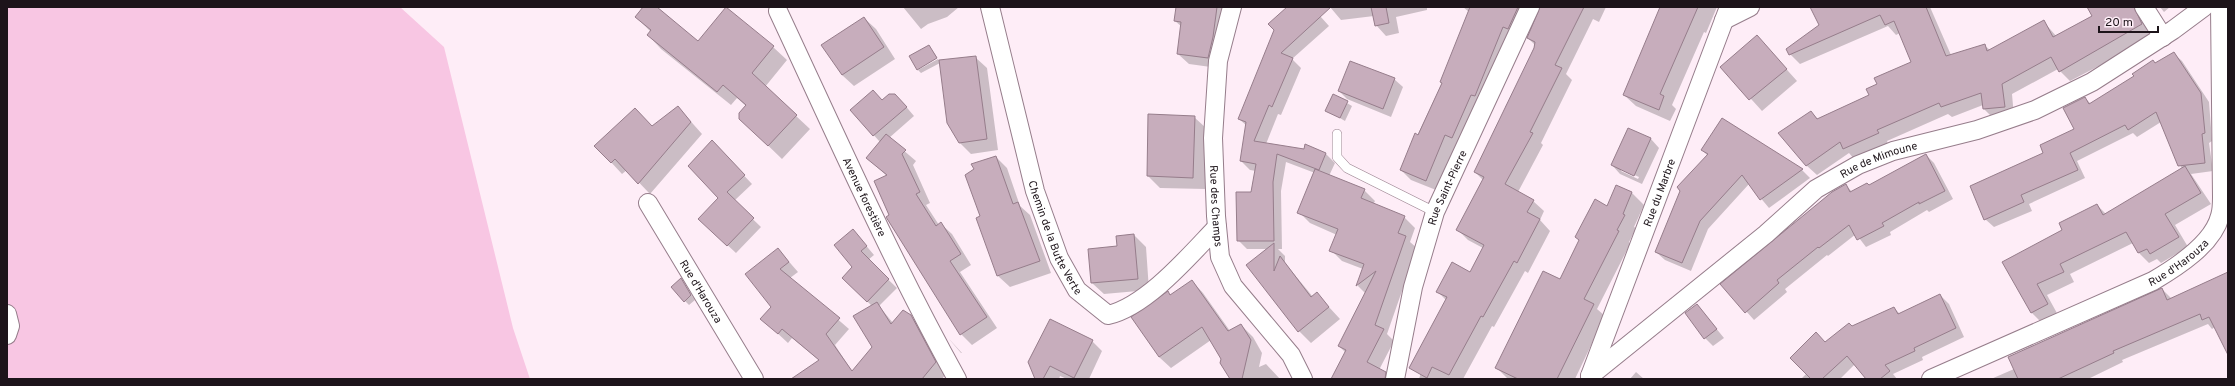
<svg xmlns="http://www.w3.org/2000/svg" width="2235" height="386" viewBox="0 0 2235 386" font-family="Overpass,sans-serif">
<style>
.green{fill:#f8c6e3}
.shadow{fill:#0003;fill-rule:evenodd}
.building{fill:#c7adbc;stroke:#967d8b}
.lines{fill:none;stroke-linecap:round;stroke-linejoin:round}
.service-casing{stroke:#967d8b;stroke-width:10}
.minor-casing{stroke:#967d8b;stroke-width:20}
.service{stroke:#fff;stroke-width:9}
.minor{stroke:#fff;stroke-width:18}
.labels{text-anchor:middle;stroke-width:3.5;stroke-linejoin:round;paint-order:stroke}
.street-label{font-size:11px;fill:#1d141a;stroke:#feedf7}
</style>
<rect width="100%" height="100%" fill="#feedf7"/>
<path class="green" d="M7,7H400L444,47L513,328L530,379H7Z"/>
<path class="shadow" d="M644,7H655L698,42L726,9L773,47L787,60L765,87L810,129L782,159L754,132L746,106L737,98L731,105L661,49L648,35L651,32L636,17Z
M903,7H959L947,17L928,24L921,29Z
M1177,7H1227L1218,68L1189,64L1178,54L1182,27L1175,21Z
M1288,7H1312L1329,26L1292,59L1301,68L1281,115L1278,114L1266,144L1304,150L1306,146L1326,154L1335,163L1329,176L1364,190L1375,201L1373,205L1404,217L1415,228L1410,242L1417,248L1387,334L1394,341L1379,370L1391,379H1332L1346,353L1339,346L1366,294L1358,286L1363,269L1342,261L1331,250L1337,235L1310,223L1299,212L1315,173L1286,162L1281,191L1282,249H1278L1285,256V263L1313,297L1317,294L1340,319L1311,343L1299,331L1247,265L1267,249H1247L1238,240L1252,193L1256,171L1250,170L1241,161L1247,126L1239,119Z
M1330,7H1427V10L1396,17L1399,33L1386,36L1376,25L1374,16L1341,20Z
M1463,7H1537L1462,147L1456,145L1436,190L1411,180L1401,170L1442,83L1441,82L1469,12Z
M1540,7H1606L1599,22L1593,19L1566,74L1572,80L1541,143L1543,145L1518,192L1533,201L1544,211L1540,220L1550,231L1528,273L1525,271L1494,327L1492,326L1463,379H1419L1436,322L1447,301L1437,291L1471,273L1483,248L1468,240L1458,230L1484,181L1475,172L1507,109L1505,107L1519,83L1535,45L1528,38Z
M1661,7H1717L1706,33L1704,32L1672,105L1676,109L1670,121L1636,106L1624,95Z
M1815,7H1930L1951,55L1984,45L1990,50L2043,21L2057,37L2094,16L2095,7H2170L2164,12L2160,7L2148,8L2152,35L2116,57L2070,81L2058,69L2012,94L2014,117L1994,119L1984,109L1983,105L1952,117L1948,114L1887,141L1888,144L1854,159L1849,153L1817,175L1806,165L1811,112L1819,120L1870,96L1879,85L1912,62L1900,33L1896,35L1888,26L1800,64L1790,54L1820,26Z
M864,18L876,29L895,59L854,86L842,75L823,45Z
M1757,36L1797,81L1762,111L1722,67Z
M929,46L937,57L917,68Z
M2173,53L2182,61L2209,102L2212,141L2209,143L2213,171L2191,174L2211,204L2175,225L2188,247L2161,263L2157,259L2149,263L2139,253L2133,243L2070,274L2074,282L2047,295L2058,315L2042,323L2032,313L2004,262L2064,231L2097,205L2106,214L2182,169L2161,122L2137,137L2133,133L2077,161L2085,178L2029,204L2032,211L1994,227L1985,219L2045,154L2075,130L2085,98L2091,104Z
M975,57L987,68L998,150L971,154L959,142L940,63L921,73L918,70L938,59L940,61Z
M1394,79L1403,87L1391,117L1347,99L1339,91Z
M1333,95L1352,106L1345,121L1326,110Z
M882,101L903,103L914,116L889,138L916,161L913,165L930,203L926,205L939,225L941,224L952,234L971,265L960,272L997,328L972,345L961,334L890,215L887,176L867,158L880,142L851,110Z
M678,107L702,134L650,194L627,170L622,174L596,146L653,127Z
M1194,117L1206,128L1205,189L1160,188L1148,176Z
M1722,119L1802,170L1810,178L1769,208L1749,184L1708,229L1691,271L1665,260L1656,252L1682,191L1708,156L1702,150Z
M1628,129L1651,139L1659,148L1642,184L1620,174L1612,165ZM1621,169L1639,177L1638,179L1621,171Z
M720,150L752,184L734,201L761,227L736,253L708,227L719,198Z
M1926,155L1934,163L1953,199L1929,212L1927,210L1890,232L1891,235L1866,247L1856,234L1828,256L1827,255L1785,289L1787,292L1754,320L1722,284L1846,185L1852,192L1869,186Z
M996,157L1007,168L1020,206L1030,215L1051,273L1010,287L998,276L977,218L981,217Z
M1632,193L1644,205L1634,227L1636,228L1629,242L1630,244L1597,309L1605,316L1575,379H1508L1497,368L1560,280L1580,241L1576,237L1608,207Z
M853,230L874,255L868,260L897,288L879,306L893,323L910,316L922,327L946,374L942,379H868L873,347L872,306L843,278L853,267Z
M1134,235L1146,247L1149,290L1104,294L1092,283Z
M778,249L798,272L790,278L849,329L835,345L857,379H812L820,361L792,338L788,343L762,319L772,307Z
M2228,278V353L2215,327L2212,329L2208,324L2122,360L2123,362L2088,379H1991L2014,369L2162,289L2172,299Z
M681,280L695,300L689,305L685,301Z
M1192,281L1203,293L1230,331L1241,325L1253,337L1262,353L1259,367L1266,364L1280,379H1231L1211,340L1171,368L1159,357L1168,292L1171,296Z
M1940,295L1949,304L1964,337L1922,357L1923,360L1893,374L1897,379H1868L1855,364L1840,379H1801L1807,373L1826,343L1852,327L1894,308L1900,314Z
M1697,305L1724,338L1713,346L1705,338Z
M949,339L951,341L962,353H961Z
M1092,341L1102,351L1089,379H1067L1060,376L1059,379H1036L1029,362Z
M1636,372L1644,379H1630Z"/>
<path class="building" d="M643,7H657L698,41L726,7L774,46L752,73L797,115L768,146L739,119V113L746,105L723,85L717,92L647,35L651,30L635,17Z
M1176,7H1217L1213,37L1208,58L1177,54L1181,22L1174,21Z
M1287,7H1331L1281,53L1293,58L1272,107L1269,105L1254,141L1304,149L1305,144L1326,153L1319,170L1277,154L1273,182L1274,241H1237L1236,192H1251L1256,164L1240,161L1246,122L1238,119L1274,30L1268,24Z
M1371,7H1386L1389,23L1375,26Z
M1470,7H1518L1508,29L1503,27L1475,96L1471,95L1452,138L1445,135L1426,181L1400,170L1415,133L1418,135L1442,83L1440,82Z
M1540,7H1584L1555,65L1562,68L1530,132L1533,133L1505,184L1534,200L1527,212L1540,219L1517,263L1514,261L1483,317L1481,316L1449,375L1432,367L1427,378L1409,368L1447,297L1436,292L1452,262L1470,272L1484,245L1456,230L1484,177L1474,172L1534,48L1535,42L1527,38Z
M1660,7H1698L1660,94L1664,96L1659,110L1623,95Z
M1810,7H1926L1946,56L1985,44L1987,51L2044,20L2053,37L2092,16L2087,7H2134L2142,24L2059,72L2051,57L2002,84L2005,107L1983,109L1981,93L1941,107L1939,103L1877,130L1879,133L1843,149L1840,142L1806,166L1778,133L1811,111L1817,119L1869,95L1866,89L1877,84L1874,78L1911,62L1894,21L1885,25L1880,15L1789,55L1786,49L1819,25Z
M864,17L884,47L842,75L821,45Z
M1757,35L1787,69L1749,100L1720,67Z
M929,45L937,58L917,70L909,56Z
M2174,52L2201,93L2205,133L2202,134L2205,163L2178,166L2156,112L2128,130L2125,125L2070,153L2078,170L2021,195L2024,202L1984,220L1970,186L2043,153L2040,145L2074,129L2063,108L2085,97L2089,104L2134,76L2132,74L2153,60L2155,63Z
M976,56L987,139L959,143L947,123L939,60Z
M1350,61L1395,78L1383,109L1338,91Z
M873,90L882,100L889,94H895L907,107L873,136L850,110Z
M1333,94L1348,101L1340,118L1325,111Z
M678,106L691,122L638,184L615,159L611,163L594,146L635,108L652,126Z
M1148,114L1195,116L1193,178L1147,176Z
M1722,118L1803,169L1760,200L1742,175L1700,221L1682,263L1655,252L1680,191L1677,187L1708,154L1701,150Z
M1628,128L1651,138L1634,176L1611,165Z
M886,134L906,150L902,154L920,192L916,194L936,226L941,222L961,254L950,261L987,317L960,335L886,217L889,215L874,181L887,175L866,158Z
M712,140L745,175L727,192L754,218L727,246L698,219L718,198L688,166Z
M1926,154L1945,191L1919,204V202L1882,223L1884,226L1857,240L1849,225L1819,248L1818,247L1777,280L1779,283L1745,313L1720,284L1832,192L1846,184L1850,192L1867,183L1869,185Z
M996,156L1013,204L1018,202L1040,261L997,276L976,218L980,216L965,175L974,169L971,164Z
M2185,166L2201,193L2165,214L2179,237L2150,254L2147,249L2138,253L2126,232L2060,264L2064,272L2037,284L2048,304L2031,313L2002,262L2062,230L2059,223L2097,204L2103,215Z
M1315,169L1365,189L1361,198L1405,216L1398,233L1406,236L1375,325L1384,329L1367,362L1386,372L1385,379H1331L1346,350L1338,346L1376,271L1356,286L1364,264L1329,251L1338,229L1297,213Z
M1616,185L1632,192L1623,214L1625,215L1617,230L1619,231L1584,299L1594,304L1557,379H1518L1495,368L1543,271L1560,279L1579,240L1575,237L1595,199L1607,206Z
M853,229L867,246L861,251L889,279L867,302L842,278L852,267L834,245Z
M1134,234L1138,279L1091,283L1088,249L1117,246L1116,236Z
M1274,243V271L1280,256L1311,297L1317,292L1329,307L1298,332L1246,265Z
M778,248L789,262L780,269L840,318L826,334L852,371L872,347L853,316L877,302L891,324L903,310L911,315L936,362L922,379H791L819,360L782,329L778,334L760,319L771,307L745,274Z
M2228,272V355L2209,317L2202,320L2200,314L2113,351L2114,353L2058,379H2018L2008,357L2162,288L2167,300Z
M681,278L691,295L684,302L671,287Z
M1192,280L1228,331L1241,324L1251,340L1242,379H1230L1220,363L1221,359L1202,327L1159,357L1131,317L1168,291L1170,295Z
M1940,294L1956,328L1914,348L1915,351L1885,365L1890,371L1880,379H1866L1847,356L1822,379H1811L1790,358L1816,332L1825,342L1849,323L1852,326L1894,307L1898,314Z
M1697,304L1717,329L1704,339L1685,313Z
M1050,319L1093,340L1074,378L1050,366L1043,379H1035L1028,362Z"/>
<g class="lines">
<g class="service-casing">
<path id="service" d="M1337,134V157L1347,168L1435,212"/>
</g>
<g class="minor-casing">
<g id="minor">
<path id="s1" d="M990,7L1035,191L1059,258L1077,290L1108,315C1147,306 1190,255 1217,227"/>
<path id="s2" d="M1232,7L1218,61L1213,138L1216,216L1220,257L1233,286L1291,355L1303,379"/>
<path d="M2144,7L2163,37"/>
<path id="s3" d="M778,11C836,135 891,260 957,379"/>
<path d="M1724,20L1750,7"/>
<path id="s4" d="M648,203L754,379"/>
<path d="M7,314L10,326L7,335"/>
<path id="s5" d="M1590,376L1766,234L1816,189L1858,165L1893,151L1977,130L2035,110L2092,82L2173,30L2204,7"/>
<path id="s6" d="M1590,376L1729,7"/>
<path id="s7" d="M1395,379L1413,287L1435,212L1530,7"/>
<path id="s8" d="M1931,379L2153,281C2177,267 2213,244 2220,216C2222,210 2222,203 2222,197L2220,7"/>
</g>
</g>
<use href="#service" class="service"/>
<use href="#minor" class="minor"/>
</g>
<g class="labels">
<g class="street-label">
<text dy="4" stroke="none"><textPath href="#s5" startOffset="363">Rue de Mimoune</textPath></text>
<text dy="4" stroke="none"><textPath href="#s7" startOffset="199">Rue Saint-Pierre</textPath></text>
<text dy="4" stroke="none"><textPath href="#s6" startOffset="196">Rue du Marbre</textPath></text>
<text dy="4" stroke="none"><textPath href="#s3" startOffset="205">Avenue forestière</textPath></text>
<text dy="4" stroke="none"><textPath href="#s2" startOffset="201">Rue des Champs</textPath></text>
<text dy="4" stroke="none"><textPath href="#s1" startOffset="240">Chemin de la Butte Verte</textPath></text>
<text dy="4" stroke="none"><textPath href="#s8" startOffset="274">Rue d'Harouza</textPath></text>
<text dy="4" stroke="none"><textPath href="#s4" startOffset="103">Rue d'Harouza</textPath></text>
</g>
</g>
<rect width="2235" height="386" fill="none" stroke="#1d141a" stroke-width="16"/>
<path d="M2099 26v6h59v-6" fill="none" stroke="#1d141a" stroke-width="2"/>
<text x="2105" y="26" font-size="12" fill="#1d141a" stroke="#feedf7" stroke-width="3" paint-order="stroke">20 m</text>
</svg>
